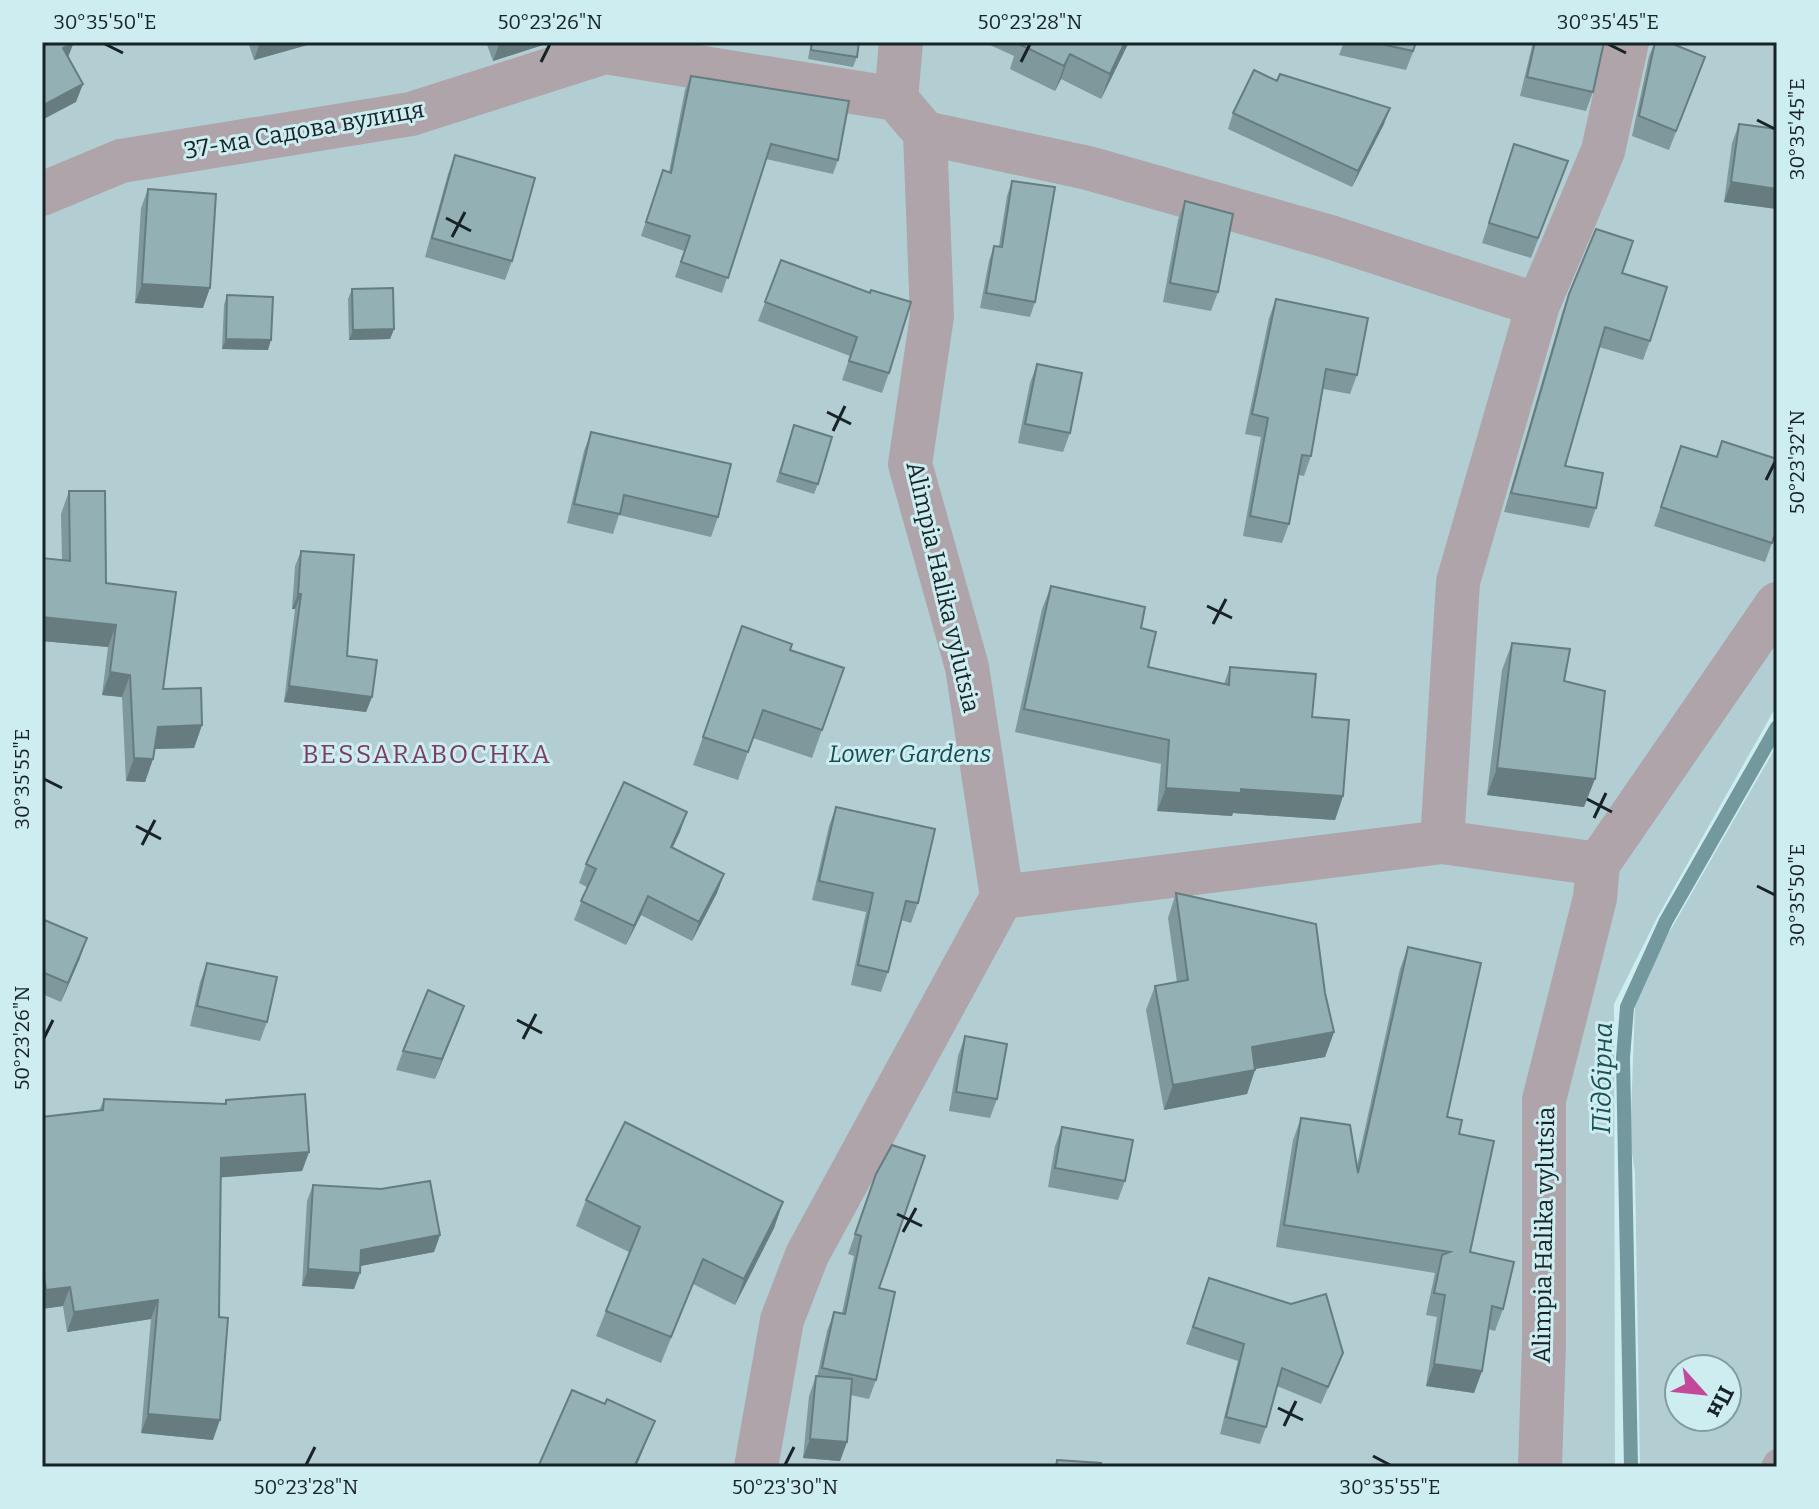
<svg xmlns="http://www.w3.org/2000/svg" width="1819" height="1509" viewBox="0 0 1819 1509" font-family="Bitter,serif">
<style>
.green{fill:#b2ced2;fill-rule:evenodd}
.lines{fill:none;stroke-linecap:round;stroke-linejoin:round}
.stream{stroke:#73989d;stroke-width:14}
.lane{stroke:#aea4aa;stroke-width:26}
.street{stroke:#aea4aa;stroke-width:44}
.wall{fill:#7e989c}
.shaded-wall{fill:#677c7f}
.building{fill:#93b1b5;stroke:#677c7f;stroke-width:2}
.ticks{fill:none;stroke:#172325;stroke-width:3}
.labels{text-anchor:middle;stroke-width:6;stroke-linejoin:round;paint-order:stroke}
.street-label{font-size:24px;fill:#172325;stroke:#cdedf1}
.park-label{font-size:24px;font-style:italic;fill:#134b51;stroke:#cdedf1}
.neighbourhood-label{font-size:26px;letter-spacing:2px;fill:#7b3d64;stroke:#cdedf1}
.water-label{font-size:26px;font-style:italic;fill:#1a5056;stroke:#cdedf1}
.neatline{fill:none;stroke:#172325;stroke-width:3}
.ticks-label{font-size:20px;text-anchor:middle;fill:#172325}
</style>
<rect width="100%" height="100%" fill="#cdedf1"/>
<path class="green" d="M42,42H1777V705L1658,916L1614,1004L1615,1467H42Z
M1777,745V1467H1640L1635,1173L1630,1140L1635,1005L1659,950ZM1679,1369H1727V1417H1679Z"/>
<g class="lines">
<path class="stream" d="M1631,1467L1623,1058L1627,1007L1666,921L1777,727"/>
<path class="lane" d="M1774,1467L1777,1462"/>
<path class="street" d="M925,133L1088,168L1330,237L1538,305
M42,194L121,161L411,114L605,52L896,99
M1442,842L1458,582L1538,305L1603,151L1627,42
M1002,897L1442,842L1598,864
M756,1467L782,1320L807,1255L1002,897L967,667L910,464L932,316L925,133L896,99L901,42
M1540,1467L1544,1343V1100L1595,898L1598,864L1777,604"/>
</g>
<path class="wall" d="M248,42H318L254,60Z
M486,42H552L493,61Z
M811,42H859L857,57L853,67L808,59Z
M991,42H1129L1101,99L1061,79L1055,91L1010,69L1014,56L990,45Z
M1344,42H1417L1406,70L1339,55Z
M1533,42H1604L1593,92L1586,111L1520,96Z
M1655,42H1668L1705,57L1669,150L1632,136L1649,56Z
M691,76L838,160L833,174L766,159L722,293L675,277L684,251L641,236L658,185L669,172L685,90Z
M1233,113L1384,124L1352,187L1228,129Z
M1739,124L1777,129V209L1724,202L1732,143Z
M1514,144L1561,180L1531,258L1482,243Z
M455,155L512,261L505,280L425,257L448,174Z
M1012,181L1035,302L1030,317L980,308L989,261L994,246H999L1007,196Z
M148,189L203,308L135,303L141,208Z
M1185,201L1218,292L1211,311L1163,302L1178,220Z
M781,260L870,293L889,373L882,393L842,380L850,356L758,321Z
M1622,273L1650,341L1643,360L1599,347L1565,466L1596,508L1589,528L1504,512L1562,313L1569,294Z
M1777,280V305H1774Z
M352,289L394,329L390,339L349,340L348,299Z
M227,295L268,350L222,349L224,305Z
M1276,299L1357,375L1350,394L1323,389L1311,456L1304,476L1299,475L1289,524L1282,543L1243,536L1261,437L1245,434L1269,318Z
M1037,364L1070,433L1063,452L1018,443L1030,383Z
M591,432L718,517L711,537L619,515L613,534L567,523L584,451Z
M791,435L818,484L814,494L776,482Z
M1681,446L1717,457L1772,543L1765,562L1654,526Z
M69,491L106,583L163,689L202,725L194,748L155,749L153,759L145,782L126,781L122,697L102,695L108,647L42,641V558L62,560L61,514Z
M301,551L347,656L372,697L366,712L284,702L295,609H292L295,566Z
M1051,586L1141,628L1148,667L1224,684L1230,667L1312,717L1343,796L1335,820L1233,813L1232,816L1157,811L1161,764L1015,732L1042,609Z
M742,626L790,650L844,668L812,758L753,738L738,780L693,765Z
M1512,643L1564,681L1584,807L1487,795L1502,670Z
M836,807L918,903L911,923L901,920L888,972L881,992L851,985L866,912L812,900L829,826Z
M687,812L672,847L724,874L717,893L692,941L641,915L626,945L574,920L587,887L579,883L586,864Z
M1176,893L1325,993L1334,1032L1325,1057L1255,1069L1247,1094L1164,1110L1146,1010L1155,986L1177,982L1168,918Z
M42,919L80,958L61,1002L42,994Z
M1408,947L1447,1117L1459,1134L1470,1252L1503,1309L1495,1331L1488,1329L1482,1371L1474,1393L1426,1386L1437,1317L1426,1315L1435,1273L1276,1247L1293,1140L1301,1118L1357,1165L1400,969Z
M207,963L267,1022L260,1041L190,1026L200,982Z
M464,1006L435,1079L396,1070L403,1051Z
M965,1036L997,1099L990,1118L949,1111L958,1056Z
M104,1099L224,1104L226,1100L309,1152L302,1171L220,1177L213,1440L141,1433L151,1319L67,1332L63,1306L42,1309V1117L99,1111Z
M1062,1127L1125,1181L1118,1200L1048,1187L1055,1146Z
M876,1174L879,1288L876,1380L869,1399L850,1395L847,1442L840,1461L803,1458L809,1396L816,1376L817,1377L827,1331L834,1312L842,1313L854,1256L848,1254Z
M313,1185L440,1235L434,1252L360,1266L354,1289L302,1286L307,1201Z
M586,1200L783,1202L774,1228L735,1305L693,1284L661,1363L596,1336L629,1252L576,1226Z
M1209,1278L1336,1370L1321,1404L1277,1386L1266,1427L1260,1444L1220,1434L1238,1361L1186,1344Z"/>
<path class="shaded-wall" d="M74,42L67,60L63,48Z
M260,42H318L254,60Z
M500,42H552L493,61Z
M1125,42H1129L1101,99L1110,74Z
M1070,54L1061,79L1055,91L1064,66Z
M83,84L76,102L42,120V106Z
M1390,108L1384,124L1352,187L1358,171Z
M1731,182L1777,189V209L1724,202Z
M142,284L210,288L203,308L135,303Z
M394,329L390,339L349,340L353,330Z
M226,339L271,340L268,350L222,349Z
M298,594H301L295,609H292Z
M42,617L116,625L108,647L42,641Z
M110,672L130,675L122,697L102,695Z
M289,686L372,697L366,712L284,702Z
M202,725L194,748L150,749L158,727Z
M134,758L153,759L145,782L126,781Z
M1497,768L1595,779L1584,807L1487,795Z
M1166,788L1241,789L1343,796L1335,820L1233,813L1232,816L1157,811Z
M687,812L680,832L664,866L671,847Z
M724,874L717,893L692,941L699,922Z
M648,896L641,915L626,945L634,926Z
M87,938L80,958L61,1002L68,983Z
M464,1006L457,1025L435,1079L442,1059Z
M1334,1032L1325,1057L1243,1071L1252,1047Z
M1255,1070L1247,1094L1164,1110L1173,1085Z
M309,1152L302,1171L214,1178L221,1158Z
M783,1202L774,1228L735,1305L744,1279Z
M440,1235L434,1252L355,1267L361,1250Z
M308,1269L360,1273L354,1289L302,1286Z
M70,1287L63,1306L42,1309V1301L46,1290Z
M158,1300L151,1319L67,1332L74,1312Z
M1434,1364L1482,1371L1474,1393L1426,1386Z
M148,1414L220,1420L213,1440L141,1433Z
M655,1421L636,1467H634Z
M810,1439L847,1442L840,1461L803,1458Z"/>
<path class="building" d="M42,42H73L63,48L83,84L42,106Z
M812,42H859L857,57L811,50Z
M1020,42H1125L1110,74L1070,54L1064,66L1019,44Z
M1372,42H1416L1413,51Z
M1535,42H1604L1593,92L1527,77Z
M1655,42H1668L1705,57L1676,131L1639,116Z
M1254,70L1277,81L1280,74L1390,108L1358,171L1233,113Z
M691,76L849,101L838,160L771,144L728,278L681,262L690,236L646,222L663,170L671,173Z
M1739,124L1777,129V189L1731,182Z
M1514,144L1568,161L1538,238L1489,223Z
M455,155L535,178L512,261L432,238Z
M1012,181L1055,187L1035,302L986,293L994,246L1002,247Z
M148,189L216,194L210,288L142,284Z
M1185,201L1233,214L1218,292L1170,283Z
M1596,229L1633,241L1622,273L1667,287L1650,341L1605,327L1565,466L1603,473L1596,508L1511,493L1569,294Z
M781,260L870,293L871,290L911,302L889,373L849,361L857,337L765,302Z
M393,288L394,329L353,330L352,289Z
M227,295L273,297L271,340L226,339Z
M1276,299L1368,318L1357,375L1326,369L1311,456L1302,455L1289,524L1250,516L1268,418L1252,414Z
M1037,364L1082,373L1070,433L1025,424Z
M794,425L832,437L818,484L780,473Z
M591,432L731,464L718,517L624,495L620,514L574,504Z
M1722,441L1777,459V528L1772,543L1661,507L1681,446L1717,457Z
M69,491H105L106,583L176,592L163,689L201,688L202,725L158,727L153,759L134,758L130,675L110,672L116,625L42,617V558L70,561Z
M301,551L354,555L347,656L377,660L372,697L289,686L301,594H298Z
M1051,586L1145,607L1141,628L1156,632L1148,667L1229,685L1230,667L1316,674L1312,717L1349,720L1343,796L1241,789V793L1166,788L1169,740L1024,709Z
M742,626L792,644L790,650L844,668L822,730L763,710L748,752L703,737Z
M1512,643L1570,649L1564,681L1605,691L1595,779L1497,768Z
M624,782L687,812L671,847L724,874L699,922L648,896L634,926L581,901L596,869L586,864Z
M836,807L935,829L918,903L906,901L888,972L858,965L873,893L819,881Z
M1176,893L1316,924L1325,993L1334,1032L1252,1047L1255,1070L1173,1085L1155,986L1188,980Z
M42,919L87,938L68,983L42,972Z
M1408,947L1481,963L1447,1117L1462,1120L1459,1134L1494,1141L1470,1252L1514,1262L1503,1309L1492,1306L1482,1371L1434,1364L1445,1295L1434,1293L1442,1255L1450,1252L1284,1225L1301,1118L1350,1125L1358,1173Z
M207,963L277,977L267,1022L197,1006Z
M428,990L464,1006L442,1059L403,1051Z
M965,1036L1007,1044L997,1099L956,1092Z
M305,1094L309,1152L221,1158L219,1317L228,1318L220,1420L148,1414L158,1300L74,1312L70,1287L46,1290L42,1264V1117L103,1110L104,1099L226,1104V1100Z
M625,1122L783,1202L744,1279L703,1259L671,1337L606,1311L640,1227L586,1200Z
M1062,1127L1133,1140L1125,1181L1055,1168Z
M892,1145L925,1156L879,1288L895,1292L876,1380L822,1368L834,1312L845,1314L861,1236L855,1234L876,1174Z
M430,1181L440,1235L361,1250L360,1273L308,1269L313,1185L381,1189Z
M1209,1278L1291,1304L1326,1294L1343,1353L1328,1387L1282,1368L1266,1427L1226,1417L1244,1344L1193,1327Z
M816,1376L852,1379L847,1442L810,1439Z
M572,1390L605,1404L607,1399L655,1421L634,1467H538Z
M1057,1460L1101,1463V1467H1056Z"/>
<path class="ticks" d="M105,44L123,53M1608,44L1626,53M541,62L550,44M1021,62L1030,44M1757,120L1775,129M446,218L471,231M452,237L465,212M827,412L851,424M833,431L845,406M1766,480L1775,462M1207,606L1232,618M1213,624L1226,599M44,779L62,788M1587,799L1612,812M1594,818L1606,793M136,826L161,839M142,845L155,820M1757,886L1775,895M517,1020L542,1033M44,1038L53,1020M523,1039L536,1014M897,1214L922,1226M903,1232L916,1208M1278,1408L1303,1420M1284,1426L1296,1401M1373,1456L1390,1465M306,1465L315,1447M785,1465L794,1447"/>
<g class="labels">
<g class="street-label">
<text transform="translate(304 130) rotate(-10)" y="8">37-ма Садова вулиця</text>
<text transform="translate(943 587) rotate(77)" y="8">Alimpia Halika vylutsia</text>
<text transform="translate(1544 1235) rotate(-89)" y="8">Alimpia Halika vylutsia</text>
</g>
<g class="park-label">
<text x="910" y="762">Lower Gardens</text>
</g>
<g class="neighbourhood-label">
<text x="427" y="763">BESSARABOCHKA</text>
</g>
<g class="water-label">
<text transform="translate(1602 1078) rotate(-89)" y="9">Підбірна</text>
</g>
</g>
<rect width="1819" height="1509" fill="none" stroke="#cdedf1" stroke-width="88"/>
<g transform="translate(1703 1393) rotate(117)"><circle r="38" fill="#cdedf1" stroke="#849c9f" stroke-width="2"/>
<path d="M0-6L14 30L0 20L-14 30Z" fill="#c34899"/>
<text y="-12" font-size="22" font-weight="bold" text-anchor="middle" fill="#172325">Пн</text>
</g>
<rect x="44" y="44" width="1731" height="1421" class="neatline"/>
<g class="ticks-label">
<text x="105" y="29">30°35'50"E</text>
<text x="550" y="29">50°23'26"N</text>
<text x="1030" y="29">50°23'28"N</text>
<text x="1608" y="29">30°35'45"E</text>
<text transform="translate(1797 129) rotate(-90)" y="7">30°35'45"E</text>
<text transform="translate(1797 462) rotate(-90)" y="7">50°23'32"N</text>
<text transform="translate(22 779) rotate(-90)" y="7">30°35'55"E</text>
<text transform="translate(1797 895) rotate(-90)" y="7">30°35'50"E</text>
<text transform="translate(22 1038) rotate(-90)" y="7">50°23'26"N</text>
<text x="306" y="1494">50°23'28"N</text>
<text x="785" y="1494">50°23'30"N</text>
<text x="1390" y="1494">30°35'55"E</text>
</g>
</svg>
